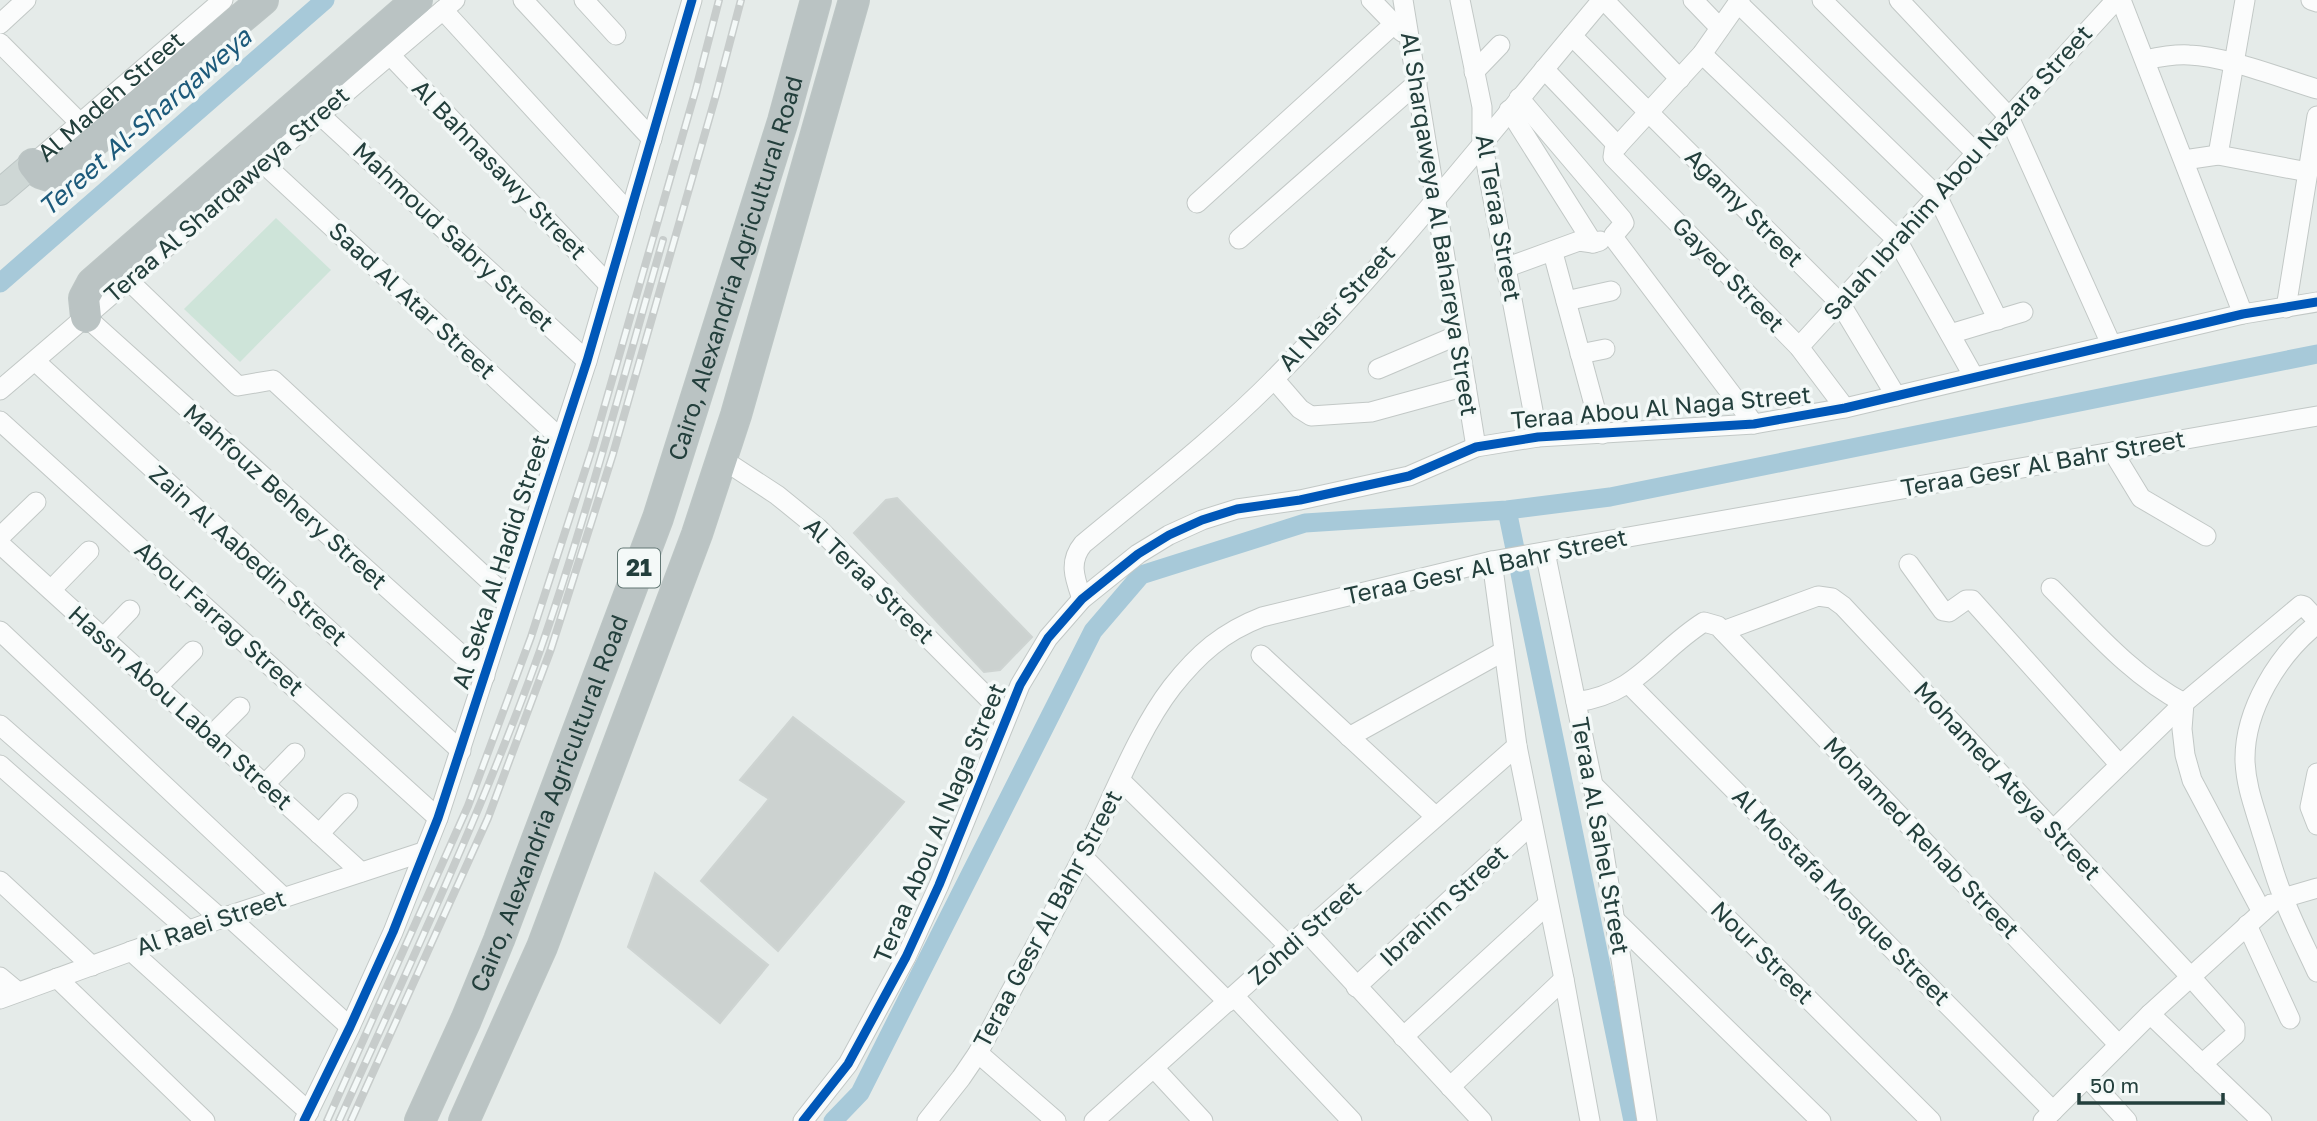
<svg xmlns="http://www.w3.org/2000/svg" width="2317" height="1121" viewBox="0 0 2317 1121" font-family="'Golos Text',sans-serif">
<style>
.green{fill:#cee4d9}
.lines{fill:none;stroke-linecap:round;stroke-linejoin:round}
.canal{stroke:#a7c9d9;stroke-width:19}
.building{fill:#ccd2d0;stroke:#ced4d2;stroke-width:2}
.minor-casing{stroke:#c2c8c6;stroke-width:21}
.major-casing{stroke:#bdc6c5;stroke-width:28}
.highway-casing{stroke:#bdc6c5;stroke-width:32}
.minor{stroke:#fbfcfc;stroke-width:19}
.major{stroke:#ced7d5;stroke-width:26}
.highway{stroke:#bac3c3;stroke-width:30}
.rail-casing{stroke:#c7cccb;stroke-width:8}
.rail{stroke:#f4f9f8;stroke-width:5;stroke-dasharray:16;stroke-linecap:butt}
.cycleway-casing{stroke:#f4f9f8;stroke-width:13}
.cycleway{stroke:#0057b8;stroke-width:9}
.labels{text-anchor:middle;stroke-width:7;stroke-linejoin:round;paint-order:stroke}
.shield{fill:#f4f9f8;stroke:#627774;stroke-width:2}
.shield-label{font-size:23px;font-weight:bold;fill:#233f3c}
.street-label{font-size:24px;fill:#233f3c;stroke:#f4f9f8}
.water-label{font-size:26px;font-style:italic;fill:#1c5a7b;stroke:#f4f9f8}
</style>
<rect width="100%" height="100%" fill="#e5ebe9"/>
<path class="green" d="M276,218L331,270L240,362L184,309Z"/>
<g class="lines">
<path class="canal" d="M0,283L325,0
M1507,510L1633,1121
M833,1121L860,1093L1093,631L1141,575L1305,523L1507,510L1610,497L2317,354"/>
</g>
<path class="building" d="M897,498L1032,637L1000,670L984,672L854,533L886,500Z
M793,717L904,802L778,951L701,881L769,799L740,780Z
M655,873L768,965L720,1023L628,947Z"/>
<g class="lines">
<g class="minor-casing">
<g id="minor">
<path d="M523,0L652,139"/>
<path d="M584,0L616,35"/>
<path d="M1371,0L1402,32"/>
<path d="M1403,0L1476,447"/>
<path d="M1460,0L1482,107V141L1538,437"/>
<path d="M1604,0L1680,79"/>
<path d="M1693,0L1720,28"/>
<path d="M1740,0L1702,54L1614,150L1613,157L1799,347L1845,408"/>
<path d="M1822,0L1976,153"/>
<path d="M1899,0L2009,117L2111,344"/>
<path d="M2121,0L2243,314"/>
<path d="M2311,0L2317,2"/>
<path d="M1738,3L1937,196L1998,320"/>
<path d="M443,10L630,214"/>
<path d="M0,24L26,0"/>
<path d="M1572,36L1840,303L1896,396"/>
<path d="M0,43L79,122"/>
<path d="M1702,54L1897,240L1974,377"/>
<path d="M390,55L609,285"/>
<path d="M2145,60C2159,57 2174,54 2189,55C2225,56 2281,78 2317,89"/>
<path d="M1544,69L1618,146"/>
<path d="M1474,72L1500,45"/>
<path d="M1519,98L1622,219L1624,223L1614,235"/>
<path d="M1509,110L1593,243"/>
<path d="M319,114L587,361"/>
<path d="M2218,155L2245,0"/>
<path d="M2184,160L2218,155L2308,172"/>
<path d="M263,163L561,439"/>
<path id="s1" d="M33,164L223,0"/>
<path d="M1197,203L1394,24"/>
<path d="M1614,235L1616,241L1754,424"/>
<path d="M1239,239L1417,83"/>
<path d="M1553,253L1602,434"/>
<path d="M1505,268L1579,241L1593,243L1600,241"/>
<path d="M129,281L238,386L273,380L508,598"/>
<path d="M1566,301L1611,291"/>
<path d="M2286,308L2317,116"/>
<path d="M86,317L485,676"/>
<path d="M1950,334L2023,312"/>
<path d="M1799,347L2116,0"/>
<path d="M1580,354L1605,349"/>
<path d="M35,361L461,751"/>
<path d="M1378,369L1458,335"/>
<path d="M1274,379L1300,409L1311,416L1371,412L1466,386"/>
<path d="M0,390C152,261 302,128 455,0"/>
<path d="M0,421L438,818"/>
<path d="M2113,452L2141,498L2206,536"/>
<path d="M722,459L777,495L819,529L1006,716"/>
<path d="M0,537L36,502"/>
<path d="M0,544L361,872"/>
<path d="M1545,552L1593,785L1647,1121"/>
<path d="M1492,561L1517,746L1564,979L1590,1121"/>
<path d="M1909,564L1943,611L1949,612L1966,600H1972L2120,765"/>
<path d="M2051,588C2093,630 2131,675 2184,703L2182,729L2185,755L2192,780L2262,912"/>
<path d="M51,590L89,551"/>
<path d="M1082,599C1075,579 1068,562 1083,544C1148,490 1216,438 1276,377C1392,259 1495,127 1602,0"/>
<path d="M2317,624C2278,655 2244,710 2245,761C2246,787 2255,809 2262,833C2269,854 2274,875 2282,894C2292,921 2305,946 2317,972"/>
<path d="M0,631L283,897"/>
<path d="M1723,631L1818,596L1832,598L1843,606L2190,976L2235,1027V1035L2202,1064"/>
<path d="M103,638L130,610"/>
<path d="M1261,655L1435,816"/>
<path d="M1629,684L2053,1111"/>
<path d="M157,687L193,651"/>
<path d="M1576,702C1638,694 1656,652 1704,622L1718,626L2119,1045"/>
<path d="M0,725L221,919"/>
<path d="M211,736L240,707"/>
<path d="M1349,737L1504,651"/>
<path d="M0,765L188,930"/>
<path d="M2317,773L2310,807L2317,825"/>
<path d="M1121,781L1289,946"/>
<path d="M264,785L295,753"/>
<path d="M1593,785L1931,1121"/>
<path d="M2053,830L2184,703L2301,605L2304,606L2317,620"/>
<path d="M319,834L348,803"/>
<path d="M1083,857L1228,1002"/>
<path d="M0,881L92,966"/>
<path d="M2283,898L2317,888"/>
<path d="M228,916L350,1027"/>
<path d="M1617,922L1821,1121"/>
<path d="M2247,925L2290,1019"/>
<path d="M1306,931L1482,1121"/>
<path d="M131,951L309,1112"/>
<path d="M0,977L18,992"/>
<path d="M57,978L205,1121"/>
<path d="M1356,987L1532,824"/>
<path d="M1234,996L1352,1121"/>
<path d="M0,999L228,916L423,852"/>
<path d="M2150,1014L2262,1121"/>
<path d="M1403,1037L1548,904"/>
<path d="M978,1053L1056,1121"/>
<path d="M1154,1068L1203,1121"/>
<path d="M2087,1077L2127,1121"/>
<path d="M1450,1087L1564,979"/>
<path d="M304,1121L350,1027L393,932L438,818L587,361L692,0"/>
<path d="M803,1121L848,1064L906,957L939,885L1020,685L1048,638L1082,599L1138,554L1169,535L1202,520L1237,509L1300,500L1409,476L1476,447L1538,437L1754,424L1845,408L2243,314L2317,302"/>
<path d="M927,1121L961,1078L978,1053C1017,980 1057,907 1095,833C1117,787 1141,727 1172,687C1198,654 1223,632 1262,617L1492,561L2317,416"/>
<path d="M1094,1121L1306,931L1517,746"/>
<path d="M2043,1121L2150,1014L2271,904"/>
</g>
</g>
<g class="major-casing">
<path id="major" d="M0,192L33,164"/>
</g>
<g class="highway-casing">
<g id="highway">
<path d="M33,164L40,173L49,176L57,173L263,0"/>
<path d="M86,317L84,298L92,283L417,0"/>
<path id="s2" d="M420,1121L466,1020L499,940L658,518L783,121L816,0"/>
<path d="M464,1121L542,947L697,534L736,415L854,0"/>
</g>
</g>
<use href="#minor" class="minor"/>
<use href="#major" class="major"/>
<use href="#highway" class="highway"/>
<g class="rail-casing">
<path id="rail" d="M327,1121L468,806L531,637L593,446L696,89L719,0
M339,1121C410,964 484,808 542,645C588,512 624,375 663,240
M351,1121L488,818L551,649L613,454L716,95L741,0"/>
</g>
<use href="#rail" class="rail"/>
<g class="cycleway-casing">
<path id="cycleway" d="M304,1121L350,1027L393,932L438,818L587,361L692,0
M803,1121L848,1064L906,957L939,885L1020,685L1048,638L1082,599L1138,554L1169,535L1202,520L1237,509L1300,500L1409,476L1476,447L1538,437L1754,424L1845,408L2243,314L2317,302"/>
</g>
<use href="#cycleway" class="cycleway"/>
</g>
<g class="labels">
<rect class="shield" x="618" y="548.5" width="42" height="39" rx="5"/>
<g class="shield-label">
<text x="639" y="576">21</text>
</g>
<g class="street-label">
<text dy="8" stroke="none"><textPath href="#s1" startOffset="103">Al Madeh Street</textPath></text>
<text transform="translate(499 170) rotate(46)" y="8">Al Bahnasawy Street</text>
<text transform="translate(1958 173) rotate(-48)" y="8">Salah Ibrahim Abou Nazara Street</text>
<text transform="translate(227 195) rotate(-41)" y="8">Teraa Al Sharqaweya Street</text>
<text transform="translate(1744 208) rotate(45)" y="8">Agamy Street</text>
<text transform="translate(1498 218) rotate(80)" y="8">Al Teraa Street</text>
<text transform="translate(1439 224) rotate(81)" y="8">Al Sharqaweya Al Bahareya Street</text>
<text transform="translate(453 237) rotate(43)" y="8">Mahmoud Sabry Street</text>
<text dy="8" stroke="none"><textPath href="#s2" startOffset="910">Cairo, Alexandria Agricultural Road</textPath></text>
<text transform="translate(1728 275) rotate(46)" y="8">Gayed Street</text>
<text transform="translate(412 301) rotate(43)" y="8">Saad Al Atar Street</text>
<text transform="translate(1337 308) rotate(-48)" y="8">Al Nasr Street</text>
<text transform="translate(1661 408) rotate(-5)" y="8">Teraa Abou Al Naga Street</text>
<text transform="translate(2043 464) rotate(-10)" y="8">Teraa Gesr Al Bahr Street</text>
<text transform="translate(285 497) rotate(42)" y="8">Mahfouz Behery Street</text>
<text transform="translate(248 556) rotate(42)" y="8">Zain Al Aabedin Street</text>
<text transform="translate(501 562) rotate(-72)" y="8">Al Seka Al Hadid Street</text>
<text transform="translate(1486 567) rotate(-12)" y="8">Teraa Gesr Al Bahr Street</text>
<text transform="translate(869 581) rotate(44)" y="8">Al Teraa Street</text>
<text transform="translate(219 619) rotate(42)" y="8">Abou Farrag Street</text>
<text transform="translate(180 708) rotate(42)" y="8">Hassn Abou Laban Street</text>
<text transform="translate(2007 781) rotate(47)" y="8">Mohamed Ateya Street</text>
<text dy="8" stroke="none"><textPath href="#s2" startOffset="343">Cairo, Alexandria Agricultural Road</textPath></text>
<text transform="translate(940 823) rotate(-67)" y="8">Teraa Abou Al Naga Street</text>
<text transform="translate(1600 836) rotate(80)" y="8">Teraa Al Sahel Street</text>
<text transform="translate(1921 838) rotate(46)" y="8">Mohamed Rehab Street</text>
<text transform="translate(1841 897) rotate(45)" y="8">Al Mostafa Mosque Street</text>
<text transform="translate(1444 906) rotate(-43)" y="8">Ibrahim Street</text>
<text transform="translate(1048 919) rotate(-62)" y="8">Teraa Gesr Al Bahr Street</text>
<text transform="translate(211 923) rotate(-19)" y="8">Al Raei Street</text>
<text transform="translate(1305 933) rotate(-42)" y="8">Zohdi Street</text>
<text transform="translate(1762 953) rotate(45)" y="8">Nour Street</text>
</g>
<g class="water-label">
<text transform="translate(145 122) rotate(-41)" y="9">Tereet Al-Sharqaweya</text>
</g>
</g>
<path d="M2079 1093v10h144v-10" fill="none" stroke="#233f3c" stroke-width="3.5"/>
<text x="2090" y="1093" font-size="21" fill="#233f3c" stroke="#f4f9f8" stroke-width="5" paint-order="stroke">50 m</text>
</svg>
